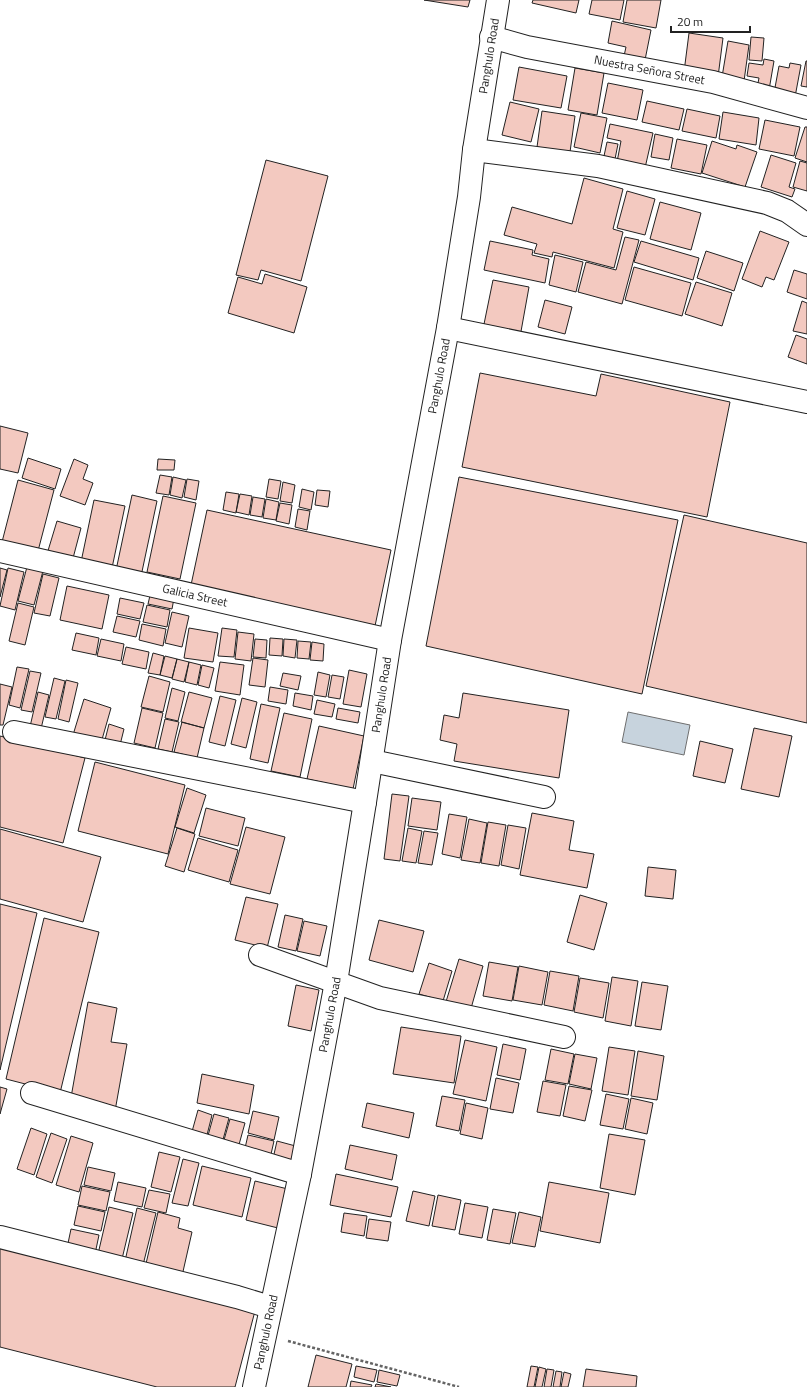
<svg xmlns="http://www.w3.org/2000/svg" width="807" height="1387" viewBox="0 0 807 1387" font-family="'Titillium Web',sans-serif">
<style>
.water{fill:#c7d3dd;stroke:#6f6f6f}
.building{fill:#f3c9c0;stroke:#222}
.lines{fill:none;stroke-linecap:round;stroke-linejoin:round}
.minor-casing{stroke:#222;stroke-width:24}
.major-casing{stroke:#222;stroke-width:24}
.path{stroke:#646464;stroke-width:2.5;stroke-dasharray:3 2;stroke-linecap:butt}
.minor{stroke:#fff;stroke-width:22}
.major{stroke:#fff;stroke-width:22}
.labels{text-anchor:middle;stroke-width:3;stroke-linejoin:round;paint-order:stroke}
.street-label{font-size:12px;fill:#222;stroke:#fff}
</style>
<rect width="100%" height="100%" fill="#fff"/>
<path class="water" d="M628,712L690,725L684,755L622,742Z"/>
<path class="building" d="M424,0H470L468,7Z
M533,0H579L576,13L532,3Z
M592,0H624L620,20L589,14Z
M627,0H661L656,28L623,22Z
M612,21L651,30L645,60L624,56L626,47L608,43Z
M689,33L723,38L718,77L684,72Z
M751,37L764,38L762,61L749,60Z
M728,41L749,45L744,81L722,77Z
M764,59L774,61L769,90L757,88L759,78L747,76L749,63L763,65Z
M806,61H807V87L801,86Z
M790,63L801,65L795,97L774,93L779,66L789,68Z
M519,67L567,76L561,108L513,100Z
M575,68L604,73L597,115L568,110Z
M608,83L643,90L637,120L602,113Z
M647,101L684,109L679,130L642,122Z
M510,102L539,109L531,142L502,135Z
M687,109L720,116L716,138L682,131Z
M542,111L575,116L570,152L537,147Z
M723,112L759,118L756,145L719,139Z
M581,113L607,118L600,153L574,147Z
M765,120L800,127L794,156L759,149Z
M610,124L653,133L645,168L617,162L621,141L607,138Z
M805,127H807V162L795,158Z
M655,134L673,138L669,160L651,157Z
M677,139L707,145L701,174L671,168Z
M712,141L736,149L737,145L757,152L745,187L702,173Z
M607,142L618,144L615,159L604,156Z
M771,155L796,163L789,187L795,189L792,197L761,187Z
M266,160L328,176L301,281L261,270L258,280L236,275Z
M800,161L807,163V191L793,187Z
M584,178L623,189L613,229L623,232L614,268L553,252L552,257L534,253L537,244L504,235L512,207L572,224Z
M627,191L655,199L645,235L617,228Z
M660,202L701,213L691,250L650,239Z
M760,231L789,242L774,280L766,277L762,287L742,279Z
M625,237L639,240L622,304L578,292L586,262L616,270Z
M490,241L533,250L532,255L549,259L545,283L484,270Z
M641,241L699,258L693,280L634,262Z
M706,251L743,263L734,291L697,278Z
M555,255L583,262L576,292L549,285Z
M634,267L691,283L682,316L625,300Z
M794,270L807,274V299L787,292Z
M265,274L307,287L294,333L228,313L238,277L262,284Z
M493,280L529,287L520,337L483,329Z
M696,282L732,293L722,326L685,314Z
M545,300L572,307L565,334L538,327Z
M802,301L807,303V334L793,331Z
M796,335L807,339V364L788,357Z
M480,373L596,396L601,374L730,402L707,517L462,467Z
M0,426L28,433L18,473L0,469Z
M28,458L61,469L55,489L22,478Z
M74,459L88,465L83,479L93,483L85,505L60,496Z
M158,459L175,460L174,470H157Z
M160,475L172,477L169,495L156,493Z
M173,477L186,480L182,498L170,495Z
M459,477L678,520L642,694L426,646Z
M187,479L199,481L196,500L184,497Z
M269,479L281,481L278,499L266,497Z
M18,480L54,490L38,551L2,542Z
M283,482L295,485L292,503L280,501Z
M302,489L314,492L311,510L299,507Z
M317,490L330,491L328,507L315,505Z
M226,492L239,494L236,513L223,510Z
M240,494L252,496L249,515L236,512Z
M132,495L157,501L140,581L115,575Z
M163,496L196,503L180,579L147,572Z
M253,497L265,499L262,517L250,515Z
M266,499L279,502L276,520L263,518Z
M94,500L125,506L112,568L81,562Z
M280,503L292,505L289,524L276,521Z
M298,509L310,511L307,530L295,527Z
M207,510L391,550L375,626L191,585Z
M684,515L807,543V723L646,686Z
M57,521L81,528L72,562L47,554Z
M28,563L44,567L34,605L18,601Z
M0,568L7,570L0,597Z
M8,568L24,572L15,610L0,606Z
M43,574L59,578L50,616L34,613Z
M67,586L109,595L102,629L60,620Z
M152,587L175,593L172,609L148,604Z
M120,598L144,603L140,619L117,614Z
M18,603L34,607L25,645L9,641Z
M147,605L170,610L167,627L143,622Z
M172,612L189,616L182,647L165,643Z
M117,616L140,621L136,637L113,632Z
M142,624L166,629L163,646L139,640Z
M189,628L218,633L213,662L184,658Z
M222,628L237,630L234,657L218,656Z
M238,632L254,634L251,661L235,659Z
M76,633L99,638L96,655L72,650Z
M270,638L283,639L282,656L269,655Z
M101,639L124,644L121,661L97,656Z
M255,639L267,640L266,658L253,657Z
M284,639L297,640L295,658L283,656Z
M298,641L311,642L309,659L297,658Z
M312,642L324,644L323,661L310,660Z
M126,647L149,652L146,669L122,664Z
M153,653L164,656L160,675L148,673Z
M165,656L177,659L172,678L160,675Z
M253,658L268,660L265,687L249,685Z
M177,659L189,662L184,682L172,679Z
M189,662L201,665L197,685L185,682Z
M220,662L244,665L240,695L215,691Z
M202,665L214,668L209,688L198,685Z
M17,667L29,669L20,708L9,705Z
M349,670L367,674L361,707L343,704Z
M30,671L41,673L32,712L21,710Z
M318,672L330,675L326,697L314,695Z
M283,673L301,676L298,690L280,686Z
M332,675L344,677L340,699L328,697Z
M149,676L170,682L163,712L141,707Z
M54,678L65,681L56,719L45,717Z
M66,680L78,683L69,722L58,719Z
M0,684L12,687L3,725H0Z
M270,687L288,690L286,704L268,701Z
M172,688L185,692L178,721L165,718Z
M38,692L49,695L40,733L29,731Z
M189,692L212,698L204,728L181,722Z
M295,693L313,696L311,710L293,706Z
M463,693L569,710L559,778L454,761L457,744L440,740L444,715L459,718Z
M220,696L236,700L225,746L209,742Z
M242,698L257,702L246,748L231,744Z
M84,699L111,708L101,743L73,735Z
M317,700L335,704L332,717L314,714Z
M261,704L280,708L268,763L250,759Z
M142,708L163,713L155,748L134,743Z
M338,708L360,712L358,723L336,719Z
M284,713L312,719L300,777L271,771Z
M165,719L179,722L172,752L158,749Z
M182,722L204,728L197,758L174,752Z
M109,724L124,729L119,749L104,744Z
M319,726L364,736L353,789L307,779Z
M754,728L792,736L779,797L741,789Z
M0,736L85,758L63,843L0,827Z
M700,741L733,749L725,783L693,776Z
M95,762L185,785L168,854L78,831Z
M187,788L206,795L194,833L175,827Z
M392,794L409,796L400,861L384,859Z
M412,798L441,802L437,830L408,826Z
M206,808L245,818L238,846L199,836Z
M532,813L574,821L569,850L594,854L587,888L520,875Z
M449,814L467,817L460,858L442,854Z
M469,819L487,823L480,863L461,860Z
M488,822L506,825L499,866L481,863Z
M508,825L526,828L519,869L501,865Z
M246,827L285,837L270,894L230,884Z
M177,828L195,834L184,872L165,866Z
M408,828L422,831L416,863L402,861Z
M0,829L101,857L83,922L0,899Z
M424,831L438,833L432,865L418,863Z
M198,838L238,850L229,882L188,870Z
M648,867L676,870L673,899L645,896Z
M580,895L607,903L594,950L567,942Z
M246,897L278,904L267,948L235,940Z
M0,904L37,913L0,1070Z
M285,915L303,919L296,951L278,947Z
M44,918L99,932L60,1093L6,1079Z
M379,920L424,931L413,972L369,960Z
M304,921L327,926L320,956L297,951Z
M459,959L483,966L470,1012L445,1005Z
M489,962L518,967L512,1001L483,996Z
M429,963L452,971L443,1001L419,994Z
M519,966L548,972L542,1005L513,1000Z
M550,971L579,976L573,1011L544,1005Z
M612,977L638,981L631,1026L605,1021Z
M580,978L609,983L603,1018L574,1012Z
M642,982L668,986L661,1030L635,1026Z
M296,985L319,990L311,1031L288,1026Z
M88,1002L117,1008L111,1042L127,1044L115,1111L70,1103Z
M401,1027L461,1036L454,1083L393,1074Z
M465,1040L497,1047L486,1101L453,1094Z
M503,1044L526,1049L520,1080L497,1075Z
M609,1047L635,1051L628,1095L602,1091Z
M551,1049L574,1054L568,1084L545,1080Z
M638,1051L664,1056L657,1100L631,1096Z
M575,1054L597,1058L591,1089L569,1084Z
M202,1074L254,1085L249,1114L197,1103Z
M496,1078L519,1083L513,1113L490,1109Z
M543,1081L566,1085L560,1116L537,1112Z
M569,1086L592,1090L585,1121L563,1116Z
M0,1087L7,1089L0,1114Z
M606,1094L629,1099L623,1129L600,1125Z
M442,1096L465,1100L459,1131L436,1126Z
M631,1098L653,1103L647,1134L625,1129Z
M367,1103L414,1113L409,1138L362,1127Z
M466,1103L488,1108L482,1139L460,1134Z
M198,1110L212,1115L203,1151L188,1146Z
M253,1111L279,1117L274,1140L248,1133Z
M214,1114L229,1118L219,1154L204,1150Z
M230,1119L245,1123L235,1159L220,1154Z
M31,1128L47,1134L34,1175L17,1169Z
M51,1133L67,1139L52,1183L36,1177Z
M609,1134L645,1140L635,1195L600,1188Z
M248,1135L274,1141L269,1163L243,1157Z
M71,1136L93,1143L79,1192L56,1185Z
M277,1141L303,1148L298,1170L272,1163Z
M350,1145L397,1155L392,1180L345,1169Z
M159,1152L180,1157L171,1192L151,1187Z
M183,1159L199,1163L188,1206L172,1203Z
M202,1166L251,1178L242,1217L193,1205Z
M88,1167L115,1173L111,1191L84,1185Z
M336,1174L398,1187L391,1217L330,1205Z
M255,1181L292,1190L282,1229L246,1220Z
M118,1182L146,1188L142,1207L114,1201Z
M549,1182L609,1193L600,1243L540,1231Z
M82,1186L110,1192L106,1211L78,1205Z
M149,1190L170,1194L166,1213L144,1208Z
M413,1191L435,1196L429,1226L406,1221Z
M438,1195L461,1200L455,1230L432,1226Z
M465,1203L488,1207L482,1238L459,1234Z
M78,1206L105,1212L101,1231L74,1225Z
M109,1207L133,1213L122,1259L98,1254Z
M137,1208L156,1213L143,1265L125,1261Z
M493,1209L516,1213L510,1244L487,1240Z
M158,1212L180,1218L178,1228L192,1232L182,1276L145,1268Z
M519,1212L541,1217L535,1247L512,1243Z
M344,1213L367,1216L364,1236L341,1232Z
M369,1219L391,1222L388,1241L366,1238Z
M71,1229L99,1235L95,1254L67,1248Z
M0,1245L255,1311L235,1387H157L0,1347Z
M316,1355L352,1364L346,1387H308Z
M356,1366L377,1370L374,1382L354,1377Z
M531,1366L538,1367L534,1387H527Z
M539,1367L546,1369L542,1387H535Z
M547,1369L554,1370L551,1387H544Z
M586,1369L637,1376L636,1387H583Z
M379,1370L400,1375L397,1386L377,1382Z
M556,1371L562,1372L560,1387H553Z
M564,1372L571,1374L568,1387H561Z
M351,1381L372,1385L371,1387H350Z
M376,1384L391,1387H375Z"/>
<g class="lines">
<g class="minor-casing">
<g id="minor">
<path id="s1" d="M491,37L527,47L713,82L807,108"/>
<path d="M474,150L598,166L767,203L787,211L807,225"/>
<path d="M448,328L807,402"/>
<path id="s2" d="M0,551L390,640"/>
<path d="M14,732L365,802"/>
<path d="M372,761L544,797"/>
<path d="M260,955L380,998L564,1037"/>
<path d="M32,1093L300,1174"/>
<path d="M0,1237L237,1297L270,1307"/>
</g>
</g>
<g class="major-casing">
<g id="major">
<path id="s3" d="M254,1387L300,1174L336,982L365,802L390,640L448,328L469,197L474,150L498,0"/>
</g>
</g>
<path class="path" d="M288,1341L459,1387"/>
<use href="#minor" class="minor"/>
<use href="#major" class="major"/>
</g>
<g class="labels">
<g class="street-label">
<text dy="4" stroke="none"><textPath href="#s3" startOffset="1352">Panghulo Road</textPath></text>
<text dy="4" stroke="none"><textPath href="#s1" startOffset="162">Nuestra Señora Street</textPath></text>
<text dy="4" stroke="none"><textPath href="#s3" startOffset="1028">Panghulo Road</textPath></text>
<text dy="4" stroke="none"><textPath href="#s2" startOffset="200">Galicia Street</textPath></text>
<text dy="4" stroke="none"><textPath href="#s3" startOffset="704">Panghulo Road</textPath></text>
<text dy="4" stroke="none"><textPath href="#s3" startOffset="380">Panghulo Road</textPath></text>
<text dy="4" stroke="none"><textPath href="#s3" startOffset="56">Panghulo Road</textPath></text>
</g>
</g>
<path d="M671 26v6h79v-6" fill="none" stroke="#222222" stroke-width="2"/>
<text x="677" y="26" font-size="12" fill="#222222" stroke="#ffffff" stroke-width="3" paint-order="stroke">20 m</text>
</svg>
